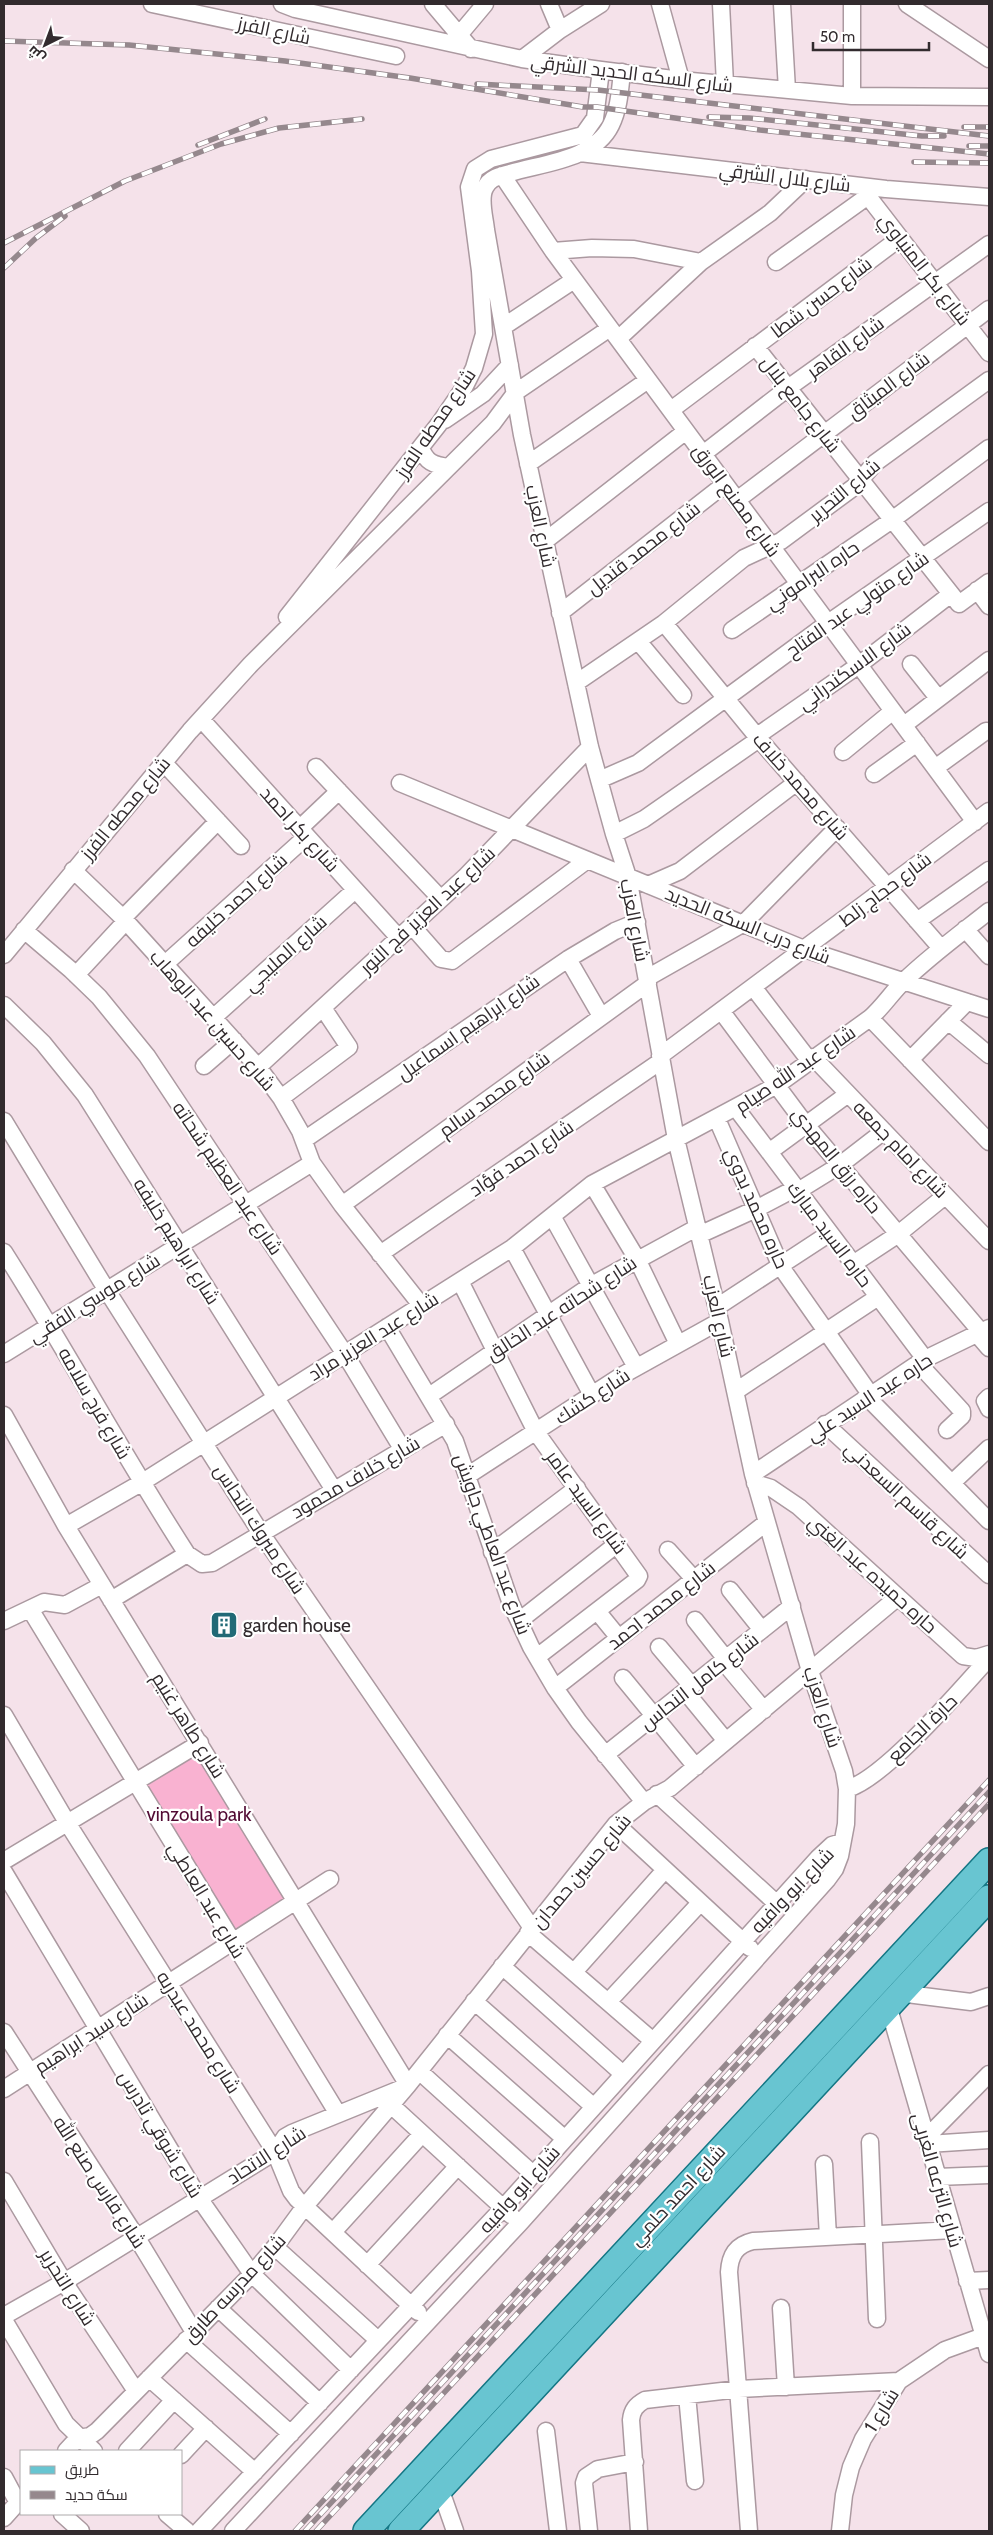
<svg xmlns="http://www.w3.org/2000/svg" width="993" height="2535" viewBox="0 0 993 2535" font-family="Cabin,Cairo,sans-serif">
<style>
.green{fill:#f9b2d1}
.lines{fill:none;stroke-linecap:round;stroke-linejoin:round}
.minor-casing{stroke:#ab99a0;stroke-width:19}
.primary-casing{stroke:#147684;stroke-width:28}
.minor{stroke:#fff;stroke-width:16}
.primary{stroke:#68c5d1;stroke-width:25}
.rail-casing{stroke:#95888d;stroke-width:5.5}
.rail{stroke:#fff;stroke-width:4;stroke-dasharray:11;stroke-linecap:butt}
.labels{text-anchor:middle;stroke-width:4.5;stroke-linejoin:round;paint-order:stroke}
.street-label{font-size:19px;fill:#322b2e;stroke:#fff}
.poi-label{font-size:19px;fill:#322b2e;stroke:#fff;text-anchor:start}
.park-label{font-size:19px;fill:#510a33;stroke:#fff}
</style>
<rect width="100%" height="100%" fill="#f5e2ea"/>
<path class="green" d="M200,1749L293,1901L233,1939L140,1786Z"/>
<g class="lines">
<g class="minor-casing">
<path id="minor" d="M152,4L396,56
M282,4L295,9L522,59L601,70L681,80L852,96L989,97
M433,4L471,49
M549,4L560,30
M660,4L681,80
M721,4L725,84
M782,4L787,90
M907,4L989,59
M459,35L485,4
M522,59L560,30L601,4
M852,96V4
M580,153L886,189L989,197
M502,175L553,251L975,822
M860,186L989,353
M553,251L592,248L634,249L701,262
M776,262L868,196
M503,327L574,280
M618,339L701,262L770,213L806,179
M755,346L959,604L989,582
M671,410L900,238
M445,420L483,394L510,365
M421,448C426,462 433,465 449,467
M703,454L788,388L989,244
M528,464L648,380
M737,500L989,309
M545,541L686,431
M977,590L989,606
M560,613L725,484
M287,617L439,424L465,386L474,368L484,334L480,271L469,187L475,169L491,159L583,135L595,118L601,70
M664,623L759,739L940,947
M732,630L892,520L989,448
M638,641L683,695
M911,664L938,698
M576,683L664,623L744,558L781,541L854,487L875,463L989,380
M201,719L399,938
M904,725L989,660
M757,736L859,665L951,594
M843,752L893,711
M164,763L241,846
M316,767L441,899
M935,768L986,731
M874,774L917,743
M599,780L638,763L828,623L989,511
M400,783L804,949L989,1009
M299,829L339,791
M614,834L644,819L759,739
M73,870L123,918L258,1067L281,1098L300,1131L312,1163L342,1205L421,1305
M648,885L680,871L797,782
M123,918L218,821
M917,921L989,870
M412,926L441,959L452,961L586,861
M965,929L989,956
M24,930L71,970L99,997L147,1056L345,1354L403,1450
M4,955L190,731L251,664L493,423L516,392L610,328
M568,959L601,1016
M165,964L306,837
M76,975L126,921
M647,978L744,923L837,828
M753,987L809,1060
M4,1005L43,1043L85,1095L334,1490
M722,1012L806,1125L981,1332
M214,1017L355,890
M870,1018L989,1142
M948,1021L989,1055
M660,1056L989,811
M813,1057L989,1241
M910,1060L967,1002
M204,1066L234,1040
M258,1067L465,877L590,747
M281,1098L349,1047L323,1008
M736,1108L925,1359
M717,1119L781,1267L870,1394
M4,1121L106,1289L261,1533L532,1928
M304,1140L568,959L615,931L637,922
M769,1152L848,1094
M592,1184L637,1259L678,1344
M798,1191L840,1165L884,1131
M342,1205L648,983
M552,1216L636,1367
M699,1235L756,1209L796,1188
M512,1248L592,1395
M4,1252C67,1351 123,1455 187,1554L202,1564L212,1563L446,1424
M380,1254L661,1061
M853,1264L897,1235L945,1196
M460,1281L536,1432L639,1576L637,1580L537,1657
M717,1307L830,1233
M387,1327L455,1441L511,1604L531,1647L555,1688L579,1722L644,1802
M977,1334L989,1348
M4,1354L312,1163
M918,1363L962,1411V1416L947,1430
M736,1391L878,1297
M429,1396L590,1286L698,1227
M866,1396L989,1521
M989,1397L985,1401L989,1409
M4,1415L66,1526L408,2085
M825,1424L989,1575
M753,1474L925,1359L989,1328
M467,1476L621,1376L720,1321
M755,1483L771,1488L799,1507L963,1656L976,1658L989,1654
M952,1483L989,1448
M66,1526L141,1483L512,1248L592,1184L777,1085L870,1018C883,1007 892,992 904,981C931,955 960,934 989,911
M668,1550L694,1579
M492,1552L577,1488
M730,1590L762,1630
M111,1600L187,1554
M30,1609L338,2114
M597,1611L619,1638
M695,1620L726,1659
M4,1621L44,1602L65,1605L102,1585
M519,1621L617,1544
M659,1647L692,1686
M723,1661L764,1710
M623,1678L696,1767
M555,1688L767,1522
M685,1691L726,1741
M4,1715L68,1824L275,2152L291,2191L297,2199L418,2312
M605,1755L792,1606
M847,1789C884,1779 961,1689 989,1658
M657,1794L776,1903
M616,1824L750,1948
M4,1861L200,1743
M4,1872L199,2198L252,2274L351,2370
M528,1933L653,2041
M502,1966L623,2074
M574,1972L664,1871
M899,1993L971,2002L989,1996
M474,2001L594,2107
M608,2002L700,1903
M888,2005L989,2354
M4,2032L137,2238L194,2332
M447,2035L565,2139
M419,2071L533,2174
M4,2089L330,1879
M391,2105L511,2215
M926,2138L989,2074
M870,2142L877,2319
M928,2144L989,2140
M824,2164L828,2237
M937,2177L989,2175
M4,2181L64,2282L136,2391
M333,2232L422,2134
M275,2247L378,2340
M367,2265L458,2166
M967,2281L989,2280
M218,2308L320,2403
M781,2308L786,2387
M4,2316L64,2282L275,2152L285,2137L292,2133L405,2087
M4,2320L66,2424L94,2451
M186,2340L291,2434
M149,2378L255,2472
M687,2395L695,2481
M546,2431L558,2531
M66,2451L78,2438L90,2436L97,2431L252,2274L275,2247L305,2206L408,2085L616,1824L644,1802L670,1788L898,1597
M127,2451L174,2400
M181,2455L206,2428
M4,2477L18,2503
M440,2488L455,2531
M62,2514L81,2531
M167,2514L187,2531
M4,2518L21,2499
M199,2531L503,2208L818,1858L832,1845L842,1842
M233,2531L520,2223L827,1880L835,1869L840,1856L846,1824L847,1789L844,1771L810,1671L753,1474L720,1321L676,1139L628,877L614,834L590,747L545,541L522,435L486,230C485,218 479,199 485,188C489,178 501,175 510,173C543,163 594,160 611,125C619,109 620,90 622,72
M589,2531L584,2483L586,2477L598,2469L635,2462
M639,2531L631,2420C632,2410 636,2405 645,2400L739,2389L899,2381
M749,2531L729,2272C730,2255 736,2245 753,2241L953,2230
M840,2531L844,2495L851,2467L863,2439L899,2381L945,2350L989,2334"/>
</g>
<g class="primary-casing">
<path id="primary" d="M366,2531L989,1861
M401,2531L989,1898"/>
</g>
<use href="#minor" class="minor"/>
<use href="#primary" class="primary"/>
<g class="rail-casing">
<path id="rail" d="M4,41L129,45L285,61L410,78L583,107H597L760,130L989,154
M477,84L598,90L989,136
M709,117L749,118L922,136H944
M964,127H989
M198,145L265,119
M969,146H989
M914,162L989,163
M4,243L125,181L221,144L279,128L362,119
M4,268L36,238L65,216
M295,2531L989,1780
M305,2531L989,1792
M316,2531L989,1804"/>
</g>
<use href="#rail" class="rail"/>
</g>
<defs>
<g id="building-square" transform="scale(1.4375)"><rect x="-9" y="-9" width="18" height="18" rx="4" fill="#216a76" stroke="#fff"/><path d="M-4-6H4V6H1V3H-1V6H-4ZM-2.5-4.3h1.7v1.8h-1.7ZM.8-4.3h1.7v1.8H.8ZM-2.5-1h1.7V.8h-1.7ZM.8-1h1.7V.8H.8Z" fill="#fff"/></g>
</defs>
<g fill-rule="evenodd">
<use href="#building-square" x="224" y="1625"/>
</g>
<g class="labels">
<g class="street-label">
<text transform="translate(274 30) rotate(12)" y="7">شارع الفرز</text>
<text transform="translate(632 73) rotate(7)" y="7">شارع السكه الحديد الشرقي</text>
<text transform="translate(785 177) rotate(7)" y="7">شارع بلال الشرقي</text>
<text transform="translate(925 269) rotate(52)" y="7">شارع بكر المنياوي</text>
<text transform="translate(821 297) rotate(-37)" y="7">شارع حسن شطا</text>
<text transform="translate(845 347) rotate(-36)" y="7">شارع القاهر</text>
<text transform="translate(888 385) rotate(-37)" y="7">شارع الميثاق</text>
<text transform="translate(801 404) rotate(52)" y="7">شارع جامع بلال</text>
<text transform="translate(435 423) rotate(-56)" y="7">شارع محطه الفرز</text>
<text transform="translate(844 490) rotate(-40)" y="7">شارع التحرير</text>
<text transform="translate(737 500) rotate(54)" y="7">شارع مصنع الورق</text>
<text transform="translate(541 526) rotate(78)" y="7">شارع العزب</text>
<text transform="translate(643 548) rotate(-38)" y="7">شارع محمد قنديل</text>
<text transform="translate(812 575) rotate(-34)" y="7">حاره البراموني</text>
<text transform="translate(857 604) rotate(-35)" y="7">شارع متولي عبد الفتاح</text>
<text transform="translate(854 666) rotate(-36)" y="7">شارع الاسكندراني</text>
<text transform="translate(801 786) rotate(49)" y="7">شارع محمد خلاف</text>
<text transform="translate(125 808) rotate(-50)" y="7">شارع محطه الفرز</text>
<text transform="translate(300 829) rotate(48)" y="7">شارع بكر احمد</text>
<text transform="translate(885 889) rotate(-37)" y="7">شارع حجاج زلط</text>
<text transform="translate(236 900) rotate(-42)" y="7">شارع احمد خليفه</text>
<text transform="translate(427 910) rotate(-43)" y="7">شارع عبد العزيز فج النور</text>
<text transform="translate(635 920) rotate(79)" y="7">شارع العزب</text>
<text transform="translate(748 925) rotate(22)" y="7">شارع درب السكه الحديد</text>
<text transform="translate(285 953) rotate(-42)" y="7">شارع المليجي</text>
<text transform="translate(213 1020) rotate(49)" y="7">شارع حسين عبد الوهاب</text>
<text transform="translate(468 1027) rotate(-35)" y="7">شارع ابراهيم اسماعيل</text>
<text transform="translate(795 1069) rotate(-34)" y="7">شارع عبد الله صيام</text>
<text transform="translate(494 1094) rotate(-36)" y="7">شارع محمد سالم</text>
<text transform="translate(901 1149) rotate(46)" y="7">شارع امام جمعه</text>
<text transform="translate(521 1158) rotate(-34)" y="7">شارع احمد فؤاد</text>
<text transform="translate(837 1160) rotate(51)" y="7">حاره رزق المهدي</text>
<text transform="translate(228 1178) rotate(56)" y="7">شارع عبد العظيم شحاته</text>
<text transform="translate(757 1208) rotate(66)" y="7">حاره محمد بدوي</text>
<text transform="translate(830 1234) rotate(53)" y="7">حاره السيد مبارك</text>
<text transform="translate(177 1241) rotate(58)" y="7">شارع ابراهيم خليفه</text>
<text transform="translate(94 1298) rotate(-32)" y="7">شارع موسي الفقي</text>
<text transform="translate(561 1308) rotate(-33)" y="7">شارع شحاته عبد الخالق</text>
<text transform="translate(719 1316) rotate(77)" y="7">شارع العزب</text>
<text transform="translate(373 1336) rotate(-32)" y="7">شارع عبد العزيز مراد</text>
<text transform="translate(592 1396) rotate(-33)" y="7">شارع كشك</text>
<text transform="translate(869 1397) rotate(-33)" y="7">حاره عيد السيد علي</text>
<text transform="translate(95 1403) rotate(60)" y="7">شارع فرج سلامه</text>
<text transform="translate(355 1477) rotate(-30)" y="7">شارع خلاف محمود</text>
<text transform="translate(907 1500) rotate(43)" y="7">شارع قاسم السعدني</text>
<text transform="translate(587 1502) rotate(54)" y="7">شارع السيد عامر</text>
<text transform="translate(260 1529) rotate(57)" y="7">شارع مبروك النحاس</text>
<text transform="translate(493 1544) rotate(70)" y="7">شارع عبد العاطي جاويش</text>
<text transform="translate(873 1574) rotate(42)" y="7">حاره حميده عبد الغني</text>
<text transform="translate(661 1605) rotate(-38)" y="7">شارع محمد احمد</text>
<text transform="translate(699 1681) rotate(-38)" y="7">شارع كامل النحاس</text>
<text transform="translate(823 1707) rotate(72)" y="7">شارع العزب</text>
<text transform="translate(189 1725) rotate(58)" y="7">شارع طاهر غنيم</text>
<text transform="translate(922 1728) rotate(-44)" y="7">حارة الجامع</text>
<text transform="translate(581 1871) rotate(-50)" y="7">شارع حسين حمدان</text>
<text transform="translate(792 1890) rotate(-46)" y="7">شارع ابو وافيه</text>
<text transform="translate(207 1900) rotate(59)" y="7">شارع عبد العاطي</text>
<text transform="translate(199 2032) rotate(58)" y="7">شارع محمد عبدربه</text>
<text transform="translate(91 2033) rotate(-33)" y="7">شارع سيد ابراهيم</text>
<text transform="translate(161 2134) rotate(59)" y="7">شارع شوقي تادرس</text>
<text transform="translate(266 2155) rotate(-33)" y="7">شارع الاتحاد</text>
<text transform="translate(938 2180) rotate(74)" y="7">شارع الترعه الغربى</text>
<text transform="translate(100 2182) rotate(57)" y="7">شارع فارس صنع الله</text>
<text transform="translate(519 2189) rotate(-48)" y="7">شارع ابو وافيه</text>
<text transform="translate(677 2195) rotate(-47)" y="7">شارع احمد حلمي</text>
<text transform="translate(68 2287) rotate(58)" y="7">شارع التحرير</text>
<text transform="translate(234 2288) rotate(-47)" y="7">شارع مدرسه طارق</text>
<text transform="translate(881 2410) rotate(-58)" y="7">شارع 1</text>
</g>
<g class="poi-label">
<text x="243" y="1632">garden house</text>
</g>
<g class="park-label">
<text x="199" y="1821">vinzoula park</text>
</g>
</g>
<rect width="993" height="2535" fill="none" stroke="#322b2e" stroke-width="10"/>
<rect x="20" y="2450" width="162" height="65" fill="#ffffff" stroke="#adaaab"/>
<rect x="30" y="2466" width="25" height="8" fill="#68c5d1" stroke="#adaaab"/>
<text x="65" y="2475" font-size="15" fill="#322b2e">طريق</text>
<rect x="30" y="2491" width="25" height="8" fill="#95888d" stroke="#adaaab"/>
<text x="65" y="2500" font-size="15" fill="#322b2e">سكة حديد</text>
<g transform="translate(45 45) rotate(222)" stroke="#ffffff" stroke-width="4" paint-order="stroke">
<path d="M0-4L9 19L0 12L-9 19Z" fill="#322b2e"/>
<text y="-8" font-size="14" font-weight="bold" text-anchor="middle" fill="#322b2e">ش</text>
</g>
<path d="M813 42v8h116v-8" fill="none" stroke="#322b2e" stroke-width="2.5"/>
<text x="820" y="42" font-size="15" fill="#322b2e" stroke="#ffffff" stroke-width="4" paint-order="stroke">50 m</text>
</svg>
